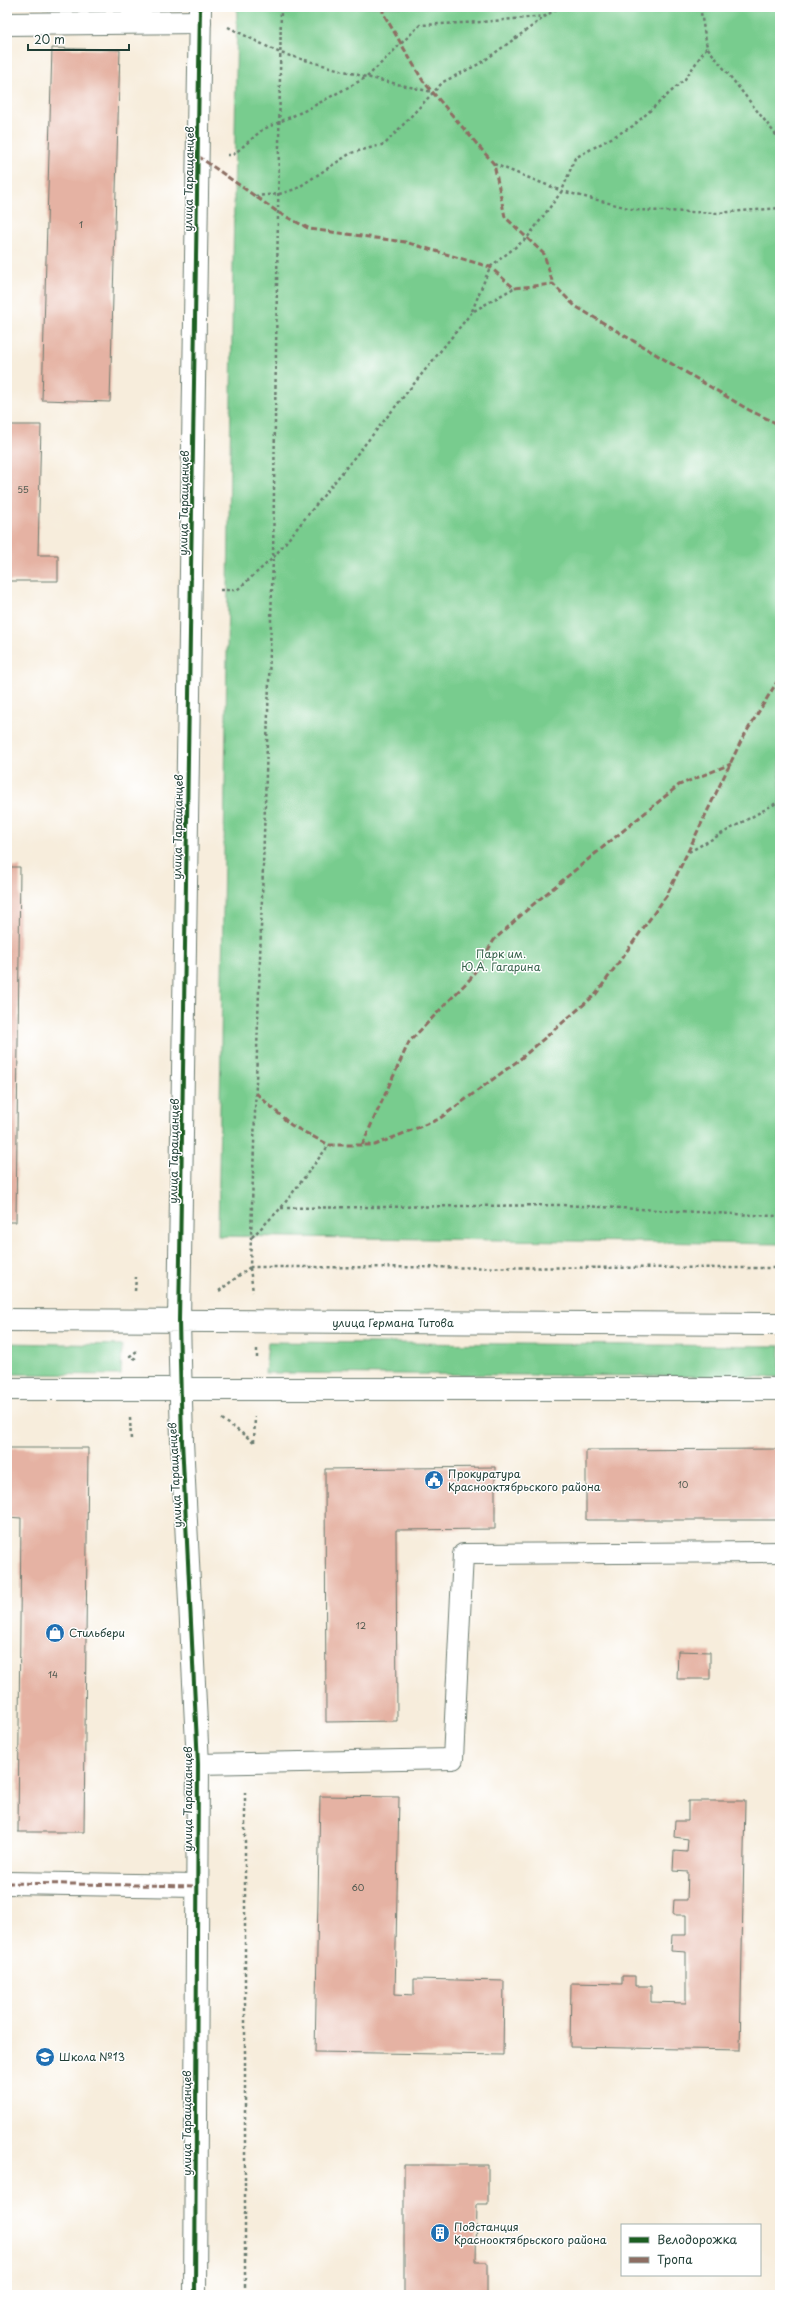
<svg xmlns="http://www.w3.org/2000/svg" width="787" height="2302" viewBox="0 0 787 2302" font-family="'Playpen Sans',sans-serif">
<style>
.green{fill:#78cc8e;stroke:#4c8461}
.building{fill:#e5b2a3}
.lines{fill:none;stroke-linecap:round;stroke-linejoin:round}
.service-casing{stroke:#6b7b6f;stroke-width:22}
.minor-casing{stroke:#6b7b6f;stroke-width:24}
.tertiary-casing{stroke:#6b7b6f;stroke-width:24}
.path{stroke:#6b7b6f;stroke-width:2.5;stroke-dasharray:3 3;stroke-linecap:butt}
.service{stroke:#fff;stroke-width:20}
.minor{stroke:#fff;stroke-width:22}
.tertiary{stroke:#fff;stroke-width:22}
.quiet{stroke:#8d6e63;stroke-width:3;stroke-dasharray:6 3;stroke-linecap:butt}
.cycleway-casing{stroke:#fff;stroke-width:6}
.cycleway{stroke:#1b5e20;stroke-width:4}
.labels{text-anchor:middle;stroke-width:3;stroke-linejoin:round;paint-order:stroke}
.number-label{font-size:9px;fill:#505a50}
.street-label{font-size:11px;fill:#1f3d34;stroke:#fff}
.park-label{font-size:11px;fill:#35614a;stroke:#fff}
.poi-label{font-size:11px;fill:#1f3d34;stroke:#fff;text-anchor:start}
</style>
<rect width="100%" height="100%" fill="#fff"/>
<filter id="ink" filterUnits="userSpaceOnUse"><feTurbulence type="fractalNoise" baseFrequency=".025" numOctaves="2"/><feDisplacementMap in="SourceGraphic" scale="8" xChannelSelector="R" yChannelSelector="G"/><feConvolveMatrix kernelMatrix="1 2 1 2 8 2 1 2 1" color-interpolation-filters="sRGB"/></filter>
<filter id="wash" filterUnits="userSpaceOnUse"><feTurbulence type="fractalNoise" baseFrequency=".012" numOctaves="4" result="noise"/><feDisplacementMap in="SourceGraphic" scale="16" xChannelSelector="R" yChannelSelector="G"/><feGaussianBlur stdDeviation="0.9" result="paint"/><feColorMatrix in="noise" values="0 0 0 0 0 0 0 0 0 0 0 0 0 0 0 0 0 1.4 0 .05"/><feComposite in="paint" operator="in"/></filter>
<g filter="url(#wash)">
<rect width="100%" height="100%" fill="#f7eddc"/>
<path class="green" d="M237,7H780V1244L218,1236Z
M268,1342L780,1346V1377L265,1373Z
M7,1343L122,1345L121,1375L7,1374Z"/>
<g id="blocks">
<path class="building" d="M52,48L120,50L110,402L42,400Z
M7,425H41L38,555H58V581H7Z
M7,867H20L16,1222H7Z
M7,1448H88L84,1832H18L21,1518L7,1517Z
M780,1449V1520H586V1450Z
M495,1467V1529L396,1530L397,1721L326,1722L325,1469Z
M678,1651L710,1652V1679H677Z
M320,1796L399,1797L395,1994L414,1995V1979L504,1981L503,2055L315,2052Z
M688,1801H745L740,2050L570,2047L571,1983L622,1984V1976H635V1986H651V2002L686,2003V1952L671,1951L672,1935H686V1915H673L674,1900H687L688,1872L673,1871L674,1851L687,1852L688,1839L674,1837L675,1821H688Z
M404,2165H488V2204H477L476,2262H487V2295H404Z"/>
</g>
</g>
<g filter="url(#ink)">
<use href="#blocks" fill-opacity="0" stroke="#6b7b6f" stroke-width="1"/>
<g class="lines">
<g class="service-casing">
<path id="service" d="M198,1764L453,1759L463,1554L780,1552"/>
</g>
<g class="minor-casing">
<path id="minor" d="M7,24L200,22
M7,1883L197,1886"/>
</g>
<g class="tertiary-casing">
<path id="tertiary" d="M7,1320L780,1324
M7,1389H780
M195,2295L198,1764L182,1441L179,1321L200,7"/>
</g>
<path class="path" d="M281,7L273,558L250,1267L780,1268
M700,7L707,47L780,140
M228,27L280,53L362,76L432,92
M227,155H233L262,130L308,109L367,77L420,25L482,22L546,16L559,7
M494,164L562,191L636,210L717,213L780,208
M255,196L279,194L296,189L351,153L385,144L443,82L481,63L546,16
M472,311L490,267L527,238L562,191L575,158L633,126L685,79L707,47
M220,590H237L273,558L472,312L514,288
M689,852L780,801
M281,1208L562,1205L773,1216L780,1215
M252,1237L281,1208L329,1145
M250,1268L253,1292
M135,1291L136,1277
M219,1291L250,1267
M257,1349V1360
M136,1359L130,1356L137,1351
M130,1418L131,1440
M222,1419L254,1442
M254,1442L255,1417
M245,1792V2295"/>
<use href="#service" class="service"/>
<use href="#minor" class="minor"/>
<use href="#tertiary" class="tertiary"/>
<path class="quiet" d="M383,7V13L423,81L494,164L505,217L544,254L553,284
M198,156L279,213L310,229L405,242L490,267L514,288L553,284L575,306L749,410L780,425
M256,1093L291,1125L329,1145H375L439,1119L519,1060L596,994L667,895L742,739L780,677
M362,1145L409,1042L471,978L494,940L530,907L679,785L731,764
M7,1883L197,1886"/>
<g class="cycleway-casing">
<path id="cycleway" d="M195,2295L198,1764L182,1441L179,1321L200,7"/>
</g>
<use href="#cycleway" class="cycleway"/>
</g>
</g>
<defs>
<g id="civic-disc" transform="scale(1)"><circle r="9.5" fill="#1f6fb2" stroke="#fff"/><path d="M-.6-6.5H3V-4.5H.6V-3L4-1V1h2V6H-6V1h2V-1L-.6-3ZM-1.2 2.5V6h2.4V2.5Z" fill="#fff"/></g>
<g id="shop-disc" transform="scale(1)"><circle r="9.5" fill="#1f6fb2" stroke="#fff"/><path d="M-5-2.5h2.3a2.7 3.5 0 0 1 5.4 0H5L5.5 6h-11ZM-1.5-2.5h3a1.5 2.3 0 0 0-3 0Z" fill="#fff"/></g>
<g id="school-disc" transform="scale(1)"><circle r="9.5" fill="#1f6fb2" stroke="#fff"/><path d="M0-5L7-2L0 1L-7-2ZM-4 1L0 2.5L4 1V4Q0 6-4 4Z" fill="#fff"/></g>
<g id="building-disc" transform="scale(1)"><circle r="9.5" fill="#1f6fb2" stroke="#fff"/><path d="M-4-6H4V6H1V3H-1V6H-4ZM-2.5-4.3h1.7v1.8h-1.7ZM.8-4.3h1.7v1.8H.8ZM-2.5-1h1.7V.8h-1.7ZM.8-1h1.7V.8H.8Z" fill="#fff"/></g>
</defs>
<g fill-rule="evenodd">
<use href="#civic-disc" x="434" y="1480"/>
<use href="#shop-disc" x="55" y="1633"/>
<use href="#school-disc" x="45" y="2057"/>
<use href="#building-disc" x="440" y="2233"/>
</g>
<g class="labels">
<g class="number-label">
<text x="81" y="228">1</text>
<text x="23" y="493">55</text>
<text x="683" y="1488">10</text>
<text x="361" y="1629">12</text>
<text x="53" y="1678">14</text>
<text x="358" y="1891">60</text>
</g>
<g class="street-label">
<text transform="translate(189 179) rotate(-89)" y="4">улица Таращанцев</text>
<text transform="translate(184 503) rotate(-89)" y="4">улица Таращанцев</text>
<text transform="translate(178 827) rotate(-89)" y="4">улица Таращанцев</text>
<text transform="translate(174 1151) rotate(-89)" y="4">улица Таращанцев</text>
<text x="393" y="1327">улица Германа Титова</text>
<text transform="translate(175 1475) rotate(-93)" y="4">улица Таращанцев</text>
<text transform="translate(188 1799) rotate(-90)" y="4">улица Таращанцев</text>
<text transform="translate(187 2123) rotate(-90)" y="4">улица Таращанцев</text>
</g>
<g class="park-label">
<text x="501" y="958">Парк им.<tspan x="501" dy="13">Ю.А. Гагарина</tspan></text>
</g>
<g class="poi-label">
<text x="448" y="1478">Прокуратура<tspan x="448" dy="13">Краснооктябрьского района</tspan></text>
<text x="69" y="1637">Стильбери</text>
<text x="59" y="2061">Школа №13</text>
<text x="454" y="2231">Подстанция<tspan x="454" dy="13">Краснооктябрьского района</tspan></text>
</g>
</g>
<rect width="787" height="2302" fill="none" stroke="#fff" stroke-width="24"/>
<rect x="621" y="2224" width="140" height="52" fill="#ffffff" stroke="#a5b1ae"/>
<rect x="629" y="2237" width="20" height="6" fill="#1b5e20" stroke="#a5b1ae"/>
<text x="657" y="2244" font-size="12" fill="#1f3d34">Велодорожка</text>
<rect x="629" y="2257" width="20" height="6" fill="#8d6e63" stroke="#a5b1ae"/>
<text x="657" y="2264" font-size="12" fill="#1f3d34">Тропа</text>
<path d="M28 44v6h101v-6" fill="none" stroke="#1f3d34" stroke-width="2"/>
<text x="34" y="44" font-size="12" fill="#1f3d34" stroke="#ffffff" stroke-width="3" paint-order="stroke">20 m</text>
</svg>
